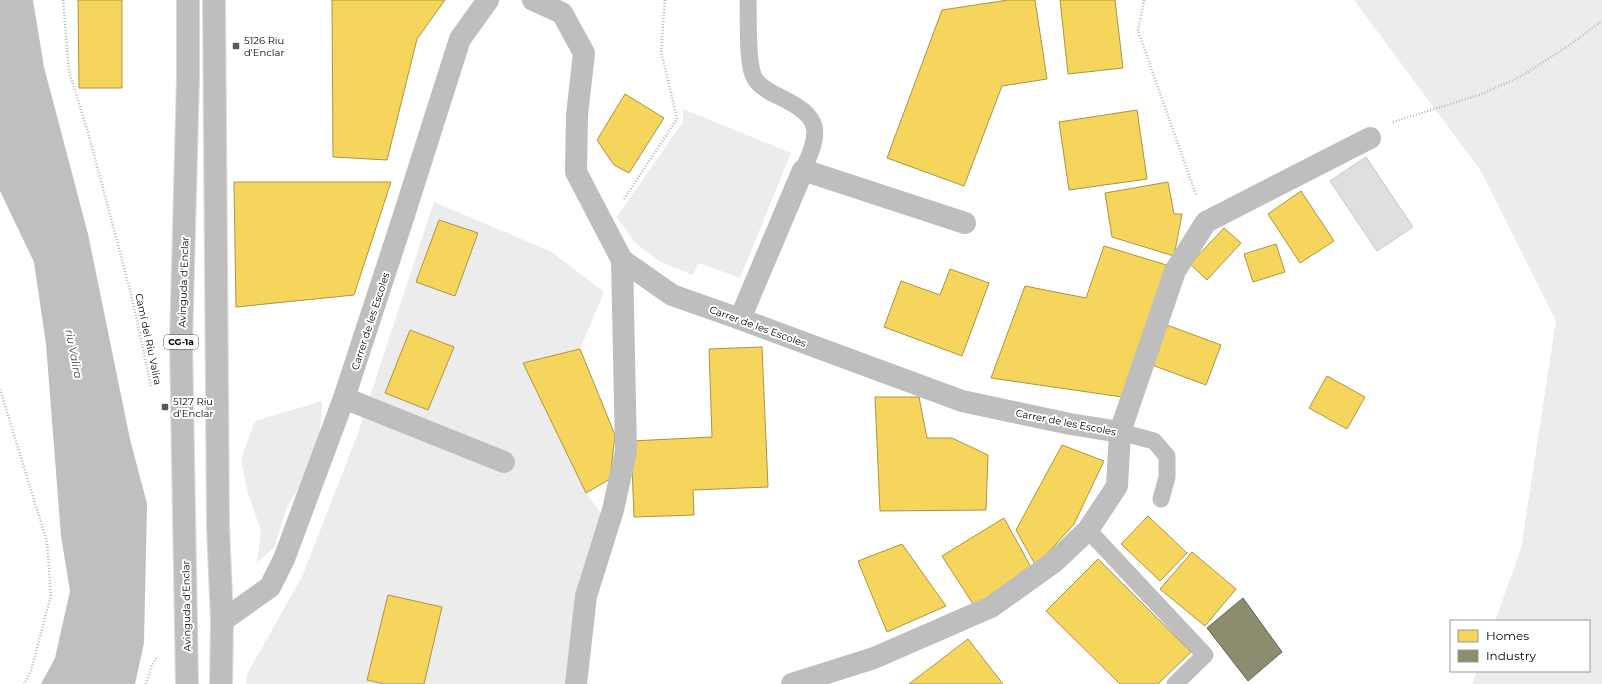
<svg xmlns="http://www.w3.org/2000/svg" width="1602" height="684" viewBox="0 0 1602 684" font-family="Montserrat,sans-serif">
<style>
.green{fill:#ececec}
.water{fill:#bfbfbf}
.homes{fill:#f6d55c;stroke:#ac9540}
.industry{fill:#8c8c6e;stroke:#62624d}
.building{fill:#dfdfdf;stroke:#c7c7c7}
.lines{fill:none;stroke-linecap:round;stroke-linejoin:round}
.primary-casing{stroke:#dbdbdb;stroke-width:24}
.path{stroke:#b9b9b9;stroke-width:2.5;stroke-dasharray:1 2;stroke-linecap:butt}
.service{stroke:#bebebe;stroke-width:17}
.minor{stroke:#bebebe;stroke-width:22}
.primary{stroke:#bebebe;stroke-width:22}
.poi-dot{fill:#595959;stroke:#fff;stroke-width:1.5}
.labels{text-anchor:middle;stroke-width:4;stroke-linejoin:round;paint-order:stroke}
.shield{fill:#fff;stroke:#4c4c4c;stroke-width:1}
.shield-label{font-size:9px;font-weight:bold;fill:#000}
.poi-label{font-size:10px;fill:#000;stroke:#fff;text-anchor:start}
.street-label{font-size:10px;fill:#000;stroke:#fff}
.water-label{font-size:11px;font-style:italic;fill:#444;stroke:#fff}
</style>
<rect width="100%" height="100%" fill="#fff"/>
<path class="green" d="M1354,0H1602V684H1472L1477,671H1589V621H1495L1521,549L1556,321L1481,171Z
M683,109L791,153L740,278L699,263L693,275L661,262L635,243L617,217L683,122Z
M434,202L552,252L604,292L580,349L523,363L586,493L601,513L568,684H246L247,674L302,577L357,436Z
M322,401V413L316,459L286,509L275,547L257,562L261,531L247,491L241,459L255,421Z"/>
<path class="water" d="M0,0H33L44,67L88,234L130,439L147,504L144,643L135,684H41L55,658L70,591L61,536L46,344L34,262L0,191Z"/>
<path class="homes" d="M78,0H122V88H79Z
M332,0H445L417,39L387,160L333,157Z
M1008,0H1035L1047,79L1002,86L964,186L887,158L942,10Z
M1060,0H1115L1123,68L1068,74Z
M625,94L664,118L629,173L614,165L597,140Z
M1137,110L1147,179L1069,190L1059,122Z
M234,182H391L354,295L236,307Z
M1168,182L1174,214H1182L1174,256L1112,237L1105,193Z
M1301,191L1334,241L1300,263L1268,214Z
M439,220L478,233L455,296L416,282Z
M1224,228L1241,243L1207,280L1190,264Z
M1276,244L1285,272L1253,282L1244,254Z
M1104,246L1170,266L1129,398L991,378L1025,286L1086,298Z
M950,269L989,283L962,356L884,327L901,281L940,295Z
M1167,325L1221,345L1206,385L1152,365Z
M410,330L454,347L428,410L385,393Z
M762,347L768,487L693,490L694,515L634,517L631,441L712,437L709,349Z
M580,349L615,435L610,479L586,493L523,363Z
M1327,376L1365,397L1347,429L1309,408Z
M875,397H919L927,438H952L988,455L986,510L880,511Z
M1062,445L1104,461L1074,524L1036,566L1016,530Z
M1148,516L1187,553L1160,581L1121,544Z
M1004,518L1032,569L975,607L942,556Z
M902,544L946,606L887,632L858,561Z
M1192,552L1236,589L1205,626L1160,589Z
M1098,559L1191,652L1158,684H1120L1046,611Z
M388,595L442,607L424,684H384L367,680Z
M968,639L1003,684H909Z"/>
<path class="industry" d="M1243,598L1282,652L1248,681L1207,628Z"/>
<path class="building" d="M1366,157L1413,227L1377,251L1330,181Z"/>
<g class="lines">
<g class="primary-casing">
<path id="primary" d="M214,0L218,526L222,621L221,684
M187,684L181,343L188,78V0"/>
</g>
<path class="path" d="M63,0L69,71L89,136L131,294L151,386
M1144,0L1138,31L1196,195
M1393,122L1479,95L1509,82L1525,74L1568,46L1602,21
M624,199L677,119L661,51L665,0
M0,389L47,542L51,595L31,671L24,684
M146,684L151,667L157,657"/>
<path class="service" d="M748,0C749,18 746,65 755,79C761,88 772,93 780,97C822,117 821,131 803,170
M1120,432L1154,441L1167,456V477L1161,499
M1088,530L1205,655L1175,684"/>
<path class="minor" d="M533,0L562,13L584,53L577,115L576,172L622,260L672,295L740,319L962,401L1070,424L1120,432
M740,319L803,170L965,223
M344,398L504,462
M222,621L270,587L284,559L344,398L404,215L460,39L488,0
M576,684L586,596L613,510L626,451L622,260
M792,684L874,658L991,607L1054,562L1088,530L1117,486L1120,432L1175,271L1206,222L1370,138"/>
<use href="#primary" class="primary"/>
</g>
<g class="poi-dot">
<rect x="232" y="42" width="8" height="8" rx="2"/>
<rect x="161" y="403" width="8" height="8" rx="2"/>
</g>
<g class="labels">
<rect class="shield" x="164" y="335" width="34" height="14" rx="3"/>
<g class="shield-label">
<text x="181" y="345">CG-1a</text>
</g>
<g class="poi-label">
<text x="244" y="44">5126 Riu<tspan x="244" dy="12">d'Enclar</tspan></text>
<text x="173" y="405">5127 Riu<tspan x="173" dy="12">d'Enclar</tspan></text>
</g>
<g class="street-label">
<text transform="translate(183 282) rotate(-88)" y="4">Avinguda d'Enclar</text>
<text transform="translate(370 321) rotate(-72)" y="4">Carrer de les Escoles</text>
<text transform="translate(758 326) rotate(20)" y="4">Carrer de les Escoles</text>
<text transform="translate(149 339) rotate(78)" y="4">Camí del Riu Valira</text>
<text transform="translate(1066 422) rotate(11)" y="4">Carrer de les Escoles</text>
<text transform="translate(186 606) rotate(-91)" y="4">Avinguda d'Enclar</text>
</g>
<g class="water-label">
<text transform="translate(74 354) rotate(79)" y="4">riu Valira</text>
</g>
</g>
<rect x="1450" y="620" width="140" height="52" fill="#ffffff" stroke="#999999"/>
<rect x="1458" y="630" width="20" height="12" fill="#f6d55c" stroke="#999999"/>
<text x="1486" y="640" font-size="12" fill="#000000">Homes</text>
<rect x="1458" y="650" width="20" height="12" fill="#8c8c6e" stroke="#999999"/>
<text x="1486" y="660" font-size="12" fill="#000000">Industry</text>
</svg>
